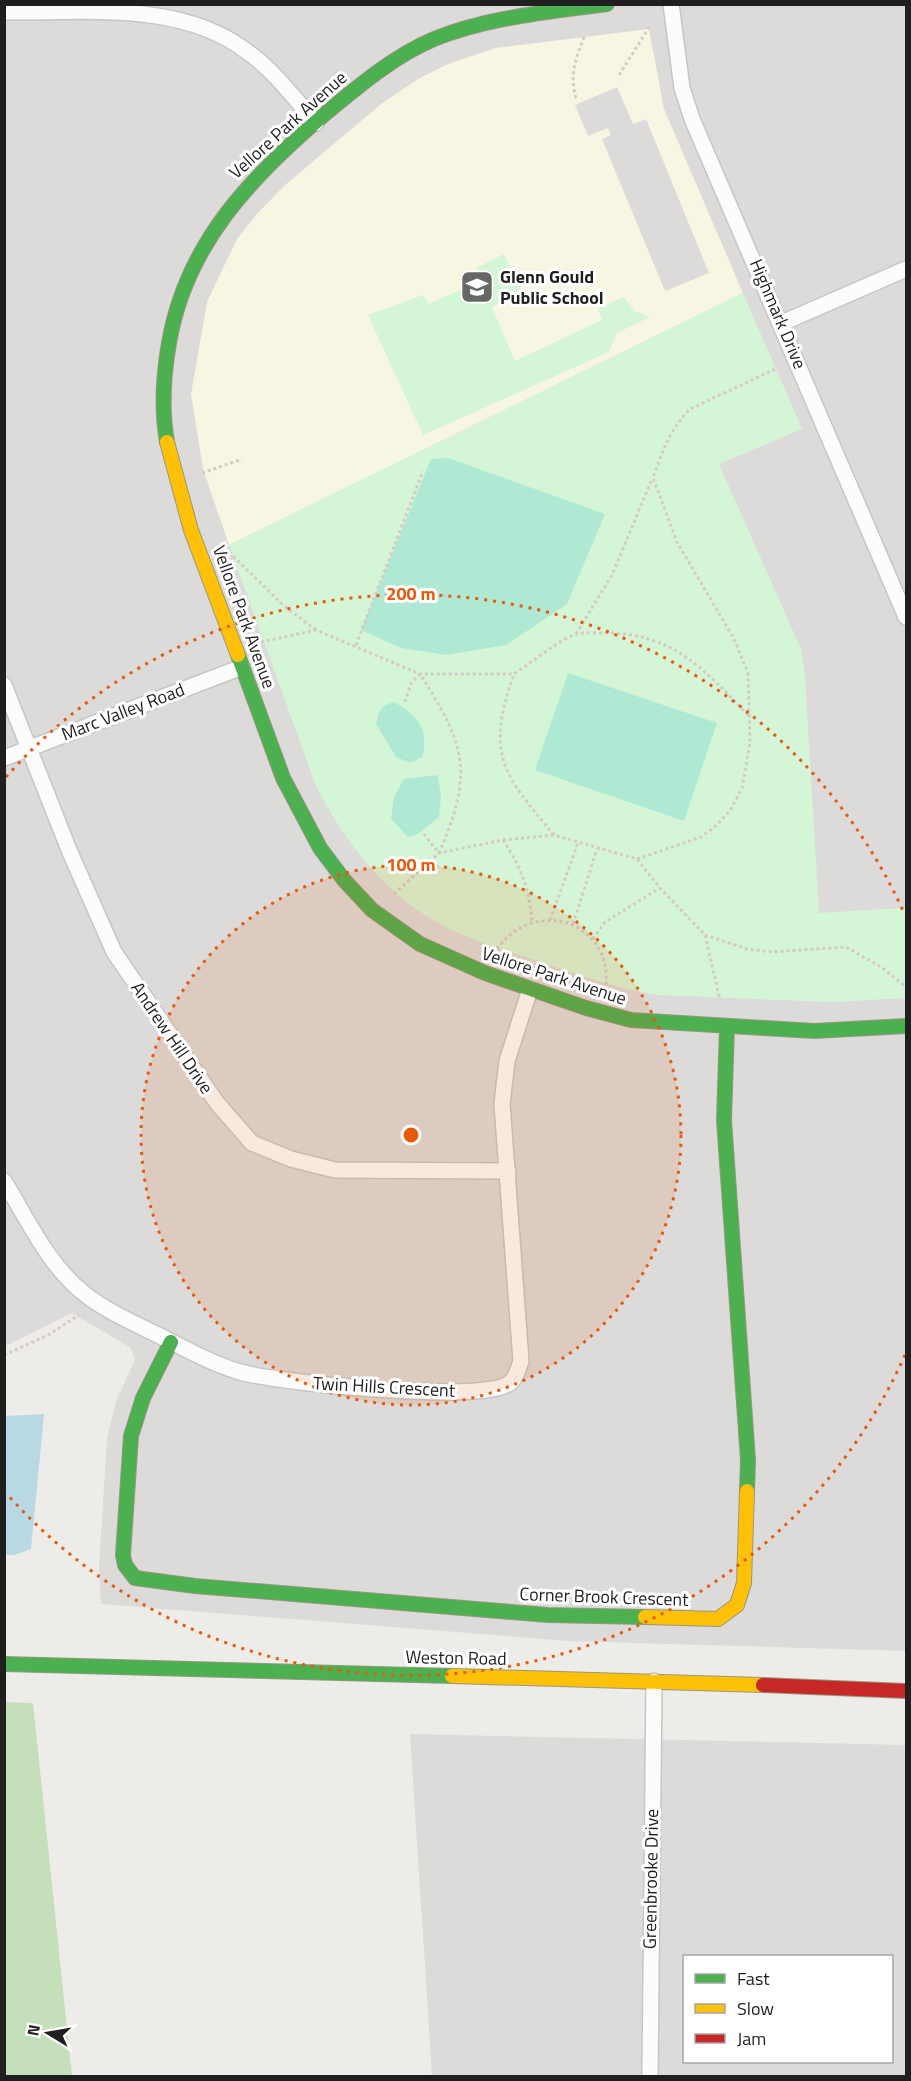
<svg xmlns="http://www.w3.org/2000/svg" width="911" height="2081" viewBox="0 0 911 2081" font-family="'Titillium Web',sans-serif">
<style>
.residential{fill:#dddbd9;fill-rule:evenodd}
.education{fill:#f6f6e3}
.religious{fill:#dcdbd9}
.forest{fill:#c6dfbb}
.park{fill:#d4f6d6}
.pitch{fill:#afe9d4}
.water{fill:#b8d8e4}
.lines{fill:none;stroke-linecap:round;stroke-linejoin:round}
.street-casing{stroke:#c6c6c4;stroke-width:18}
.fast-casing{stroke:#95987e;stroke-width:16}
.slow-casing{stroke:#95987e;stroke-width:16}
.jam-casing{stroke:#95987e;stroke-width:16}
.path{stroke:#d7c9c6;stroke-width:3;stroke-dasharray:3 3;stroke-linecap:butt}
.street{stroke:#fcfcfc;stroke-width:15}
.fast{stroke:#4caf50;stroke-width:14}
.slow{stroke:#ffc107;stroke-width:14}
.jam{stroke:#c62828;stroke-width:14}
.ring{fill:none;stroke:#e8590c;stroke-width:3;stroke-dasharray:3 6}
.labels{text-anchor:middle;stroke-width:6;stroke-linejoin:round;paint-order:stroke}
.street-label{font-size:18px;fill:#1f1f1f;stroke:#fff}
.poi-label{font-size:18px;font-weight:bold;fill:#1f1f1f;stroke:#fff;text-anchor:start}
.centre{fill:#e8590c;stroke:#fff;stroke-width:3}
.ring-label{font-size:18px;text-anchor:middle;font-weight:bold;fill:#e8590c;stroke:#fff;stroke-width:6;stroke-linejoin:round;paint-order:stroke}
</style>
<rect width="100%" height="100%" fill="#eeece8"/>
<path class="residential" d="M5,5H906V1651L569,1641L101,1604L99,1568L107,1439L116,1401L135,1360L131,1348L72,1313L5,1346Z
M410,1734L906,1745V2076H432ZM684,1956H892V2062H684Z"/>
<path class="education" d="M649,29L664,109L743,293L229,545L203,469L191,394L207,302L237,239L257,214L284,186L381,104L418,79L448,64L495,48Z"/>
<path class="religious" d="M617,87L633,124L646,119L709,273L665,291L602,139L611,135L608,128L588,136L575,105Z"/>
<path class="forest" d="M5,1702L33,1703L72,2076H5Z"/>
<path class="park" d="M504,254L523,293L492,307L515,361L602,320L598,308L624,297L635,311L650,317L617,333L609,352L423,435L368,315L423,295L429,304L482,280L476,268Z
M743,293L802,429L719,464L801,649L805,677L819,913L906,908V998L833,1002L657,995C616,988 578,975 538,961C511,952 482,944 456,932C391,902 348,848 316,786L229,545Z"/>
<path class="pitch" d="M448,458L605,514L567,604L506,645L446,655L401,648L361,630L431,459Z
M568,673L717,723L684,821L535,770Z
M394,702C417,715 430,729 422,757L410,763L396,757L376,724C379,711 380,706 394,702Z
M438,775L441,798L439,817L418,834L408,837L391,819L394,797L404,779Z"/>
<path class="water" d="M44,1414L31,1549L14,1555H5V1416Z"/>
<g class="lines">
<g class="street-casing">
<path id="street" d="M671,4L682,88L692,119L906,617
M4,12C85,13 182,0 249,53C275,72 295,99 316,123
M782,323L906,269
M4,685L69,850L114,952L217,1103L252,1143L291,1159L335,1170L508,1171
M4,758L242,667
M4,1181C28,1220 49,1267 86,1295C108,1312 134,1323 158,1335C184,1348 210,1363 237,1371C274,1383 479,1403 508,1384C516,1380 518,1369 521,1361L502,1104L507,1061L530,989
M650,2076L654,1681"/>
</g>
<g class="fast-casing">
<path id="fast" d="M167,442C161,408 163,377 169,343C186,243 252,176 326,113C360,85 394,56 434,39C489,17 549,12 607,4
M238,655L283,778L320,848L344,880L372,910L420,944L485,973L586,1008L631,1020L814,1031L906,1026
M727,1026L724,1120L748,1460L747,1491
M171,1342L143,1398L131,1436L123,1555L125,1565L135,1578L195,1586L548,1615L645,1617
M4,1664L452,1676"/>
</g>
<g class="slow-casing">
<path id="slow" d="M167,442L191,530L238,655
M645,1617L718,1619L737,1605L744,1583L747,1491
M452,1676L763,1685"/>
</g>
<g class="jam-casing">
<path id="jam" d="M763,1685L906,1691"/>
</g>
<path class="path" d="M619,75L650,26
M576,98C569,74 576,58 585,35
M202,473L242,459
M229,552L284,606L316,630
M576,634L612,575L652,479
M261,642L316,630L420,674H514
M356,645L423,471
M405,702L411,683L420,674C466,746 474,772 439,853L423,833
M554,835C501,772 486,754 514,674C528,665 563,637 577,634C585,632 596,633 605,633C673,633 704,669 748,715
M503,840L554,835L637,859L660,888L705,935L720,1000
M637,859L701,837L717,825L731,809L742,788L750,743L748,673L734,639L677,542L653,478C662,452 670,429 690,409L778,368
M394,894L439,853L503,840C522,870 529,887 532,922
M550,920L578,843
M573,924L597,849
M705,935L747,949L772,952L846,947L881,967L906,987
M593,939L605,922L660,888
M497,949C534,897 612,920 606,986
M4,1355L48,1335L79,1315"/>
<use href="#street" class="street"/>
<use href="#fast" class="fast"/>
<use href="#slow" class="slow"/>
<use href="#jam" class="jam"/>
</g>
<circle cx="411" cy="1135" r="270" fill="#e8590c" fill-opacity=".12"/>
<g class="ring">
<circle cx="411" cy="1135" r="270"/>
<path d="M905 1355A541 541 0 0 1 6 1493M6 777A541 541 0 0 1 905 915"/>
</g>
<defs>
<g id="school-square" transform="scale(1.725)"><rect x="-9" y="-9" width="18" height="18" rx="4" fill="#676765" stroke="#fff"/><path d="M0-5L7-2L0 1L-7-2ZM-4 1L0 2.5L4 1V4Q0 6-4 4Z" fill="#fff"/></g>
</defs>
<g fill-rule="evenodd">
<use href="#school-square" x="477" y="287"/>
</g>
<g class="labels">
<g class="street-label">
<text transform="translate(288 125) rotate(-42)" y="6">Vellore Park Avenue</text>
<text transform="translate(778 314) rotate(67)" y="6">Highmark Drive</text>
<text transform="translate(244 617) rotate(70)" y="6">Vellore Park Avenue</text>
<text transform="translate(123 712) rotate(-21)" y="6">Marc Valley Road</text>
<text transform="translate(554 976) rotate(18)" y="6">Vellore Park Avenue</text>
<text transform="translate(172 1038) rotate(56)" y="6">Andrew Hill Drive</text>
<text transform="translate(384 1387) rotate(3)" y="6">Twin Hills Crescent</text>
<text transform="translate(604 1597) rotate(2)" y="6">Corner Brook Crescent</text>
<text transform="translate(456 1658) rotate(1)" y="6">Weston Road</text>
<text transform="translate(651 1879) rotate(-89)" y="6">Greenbrooke Drive</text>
</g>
<g class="poi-label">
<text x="500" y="283">Glenn Gould<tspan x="500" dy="21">Public School</tspan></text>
</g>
</g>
<circle cx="411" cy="1135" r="9" class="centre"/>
<g class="ring-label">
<text x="411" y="600">200 m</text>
<text x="411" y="871">100 m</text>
</g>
<rect width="911" height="2081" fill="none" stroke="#1f1f1f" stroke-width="12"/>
<rect x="683" y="1955" width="210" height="108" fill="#ffffff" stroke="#a5a5a5" stroke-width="1.5"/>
<rect x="695" y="1974" width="30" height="9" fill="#4caf50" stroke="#a5a5a5" stroke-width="1.5"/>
<text x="737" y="1985" font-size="18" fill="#1f1f1f">Fast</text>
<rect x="695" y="2004" width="30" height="9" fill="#ffc107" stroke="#a5a5a5" stroke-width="1.5"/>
<text x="737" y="2015" font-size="18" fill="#1f1f1f">Slow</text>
<rect x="695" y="2034" width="30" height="9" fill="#c62828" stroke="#a5a5a5" stroke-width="1.5"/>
<text x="737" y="2045" font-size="18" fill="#1f1f1f">Jam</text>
<g transform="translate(48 2033) rotate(281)" stroke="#ffffff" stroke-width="4.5" paint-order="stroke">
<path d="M0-4.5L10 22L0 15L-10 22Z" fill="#1f1f1f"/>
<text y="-9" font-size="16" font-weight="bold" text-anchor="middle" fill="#1f1f1f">N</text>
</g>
</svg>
